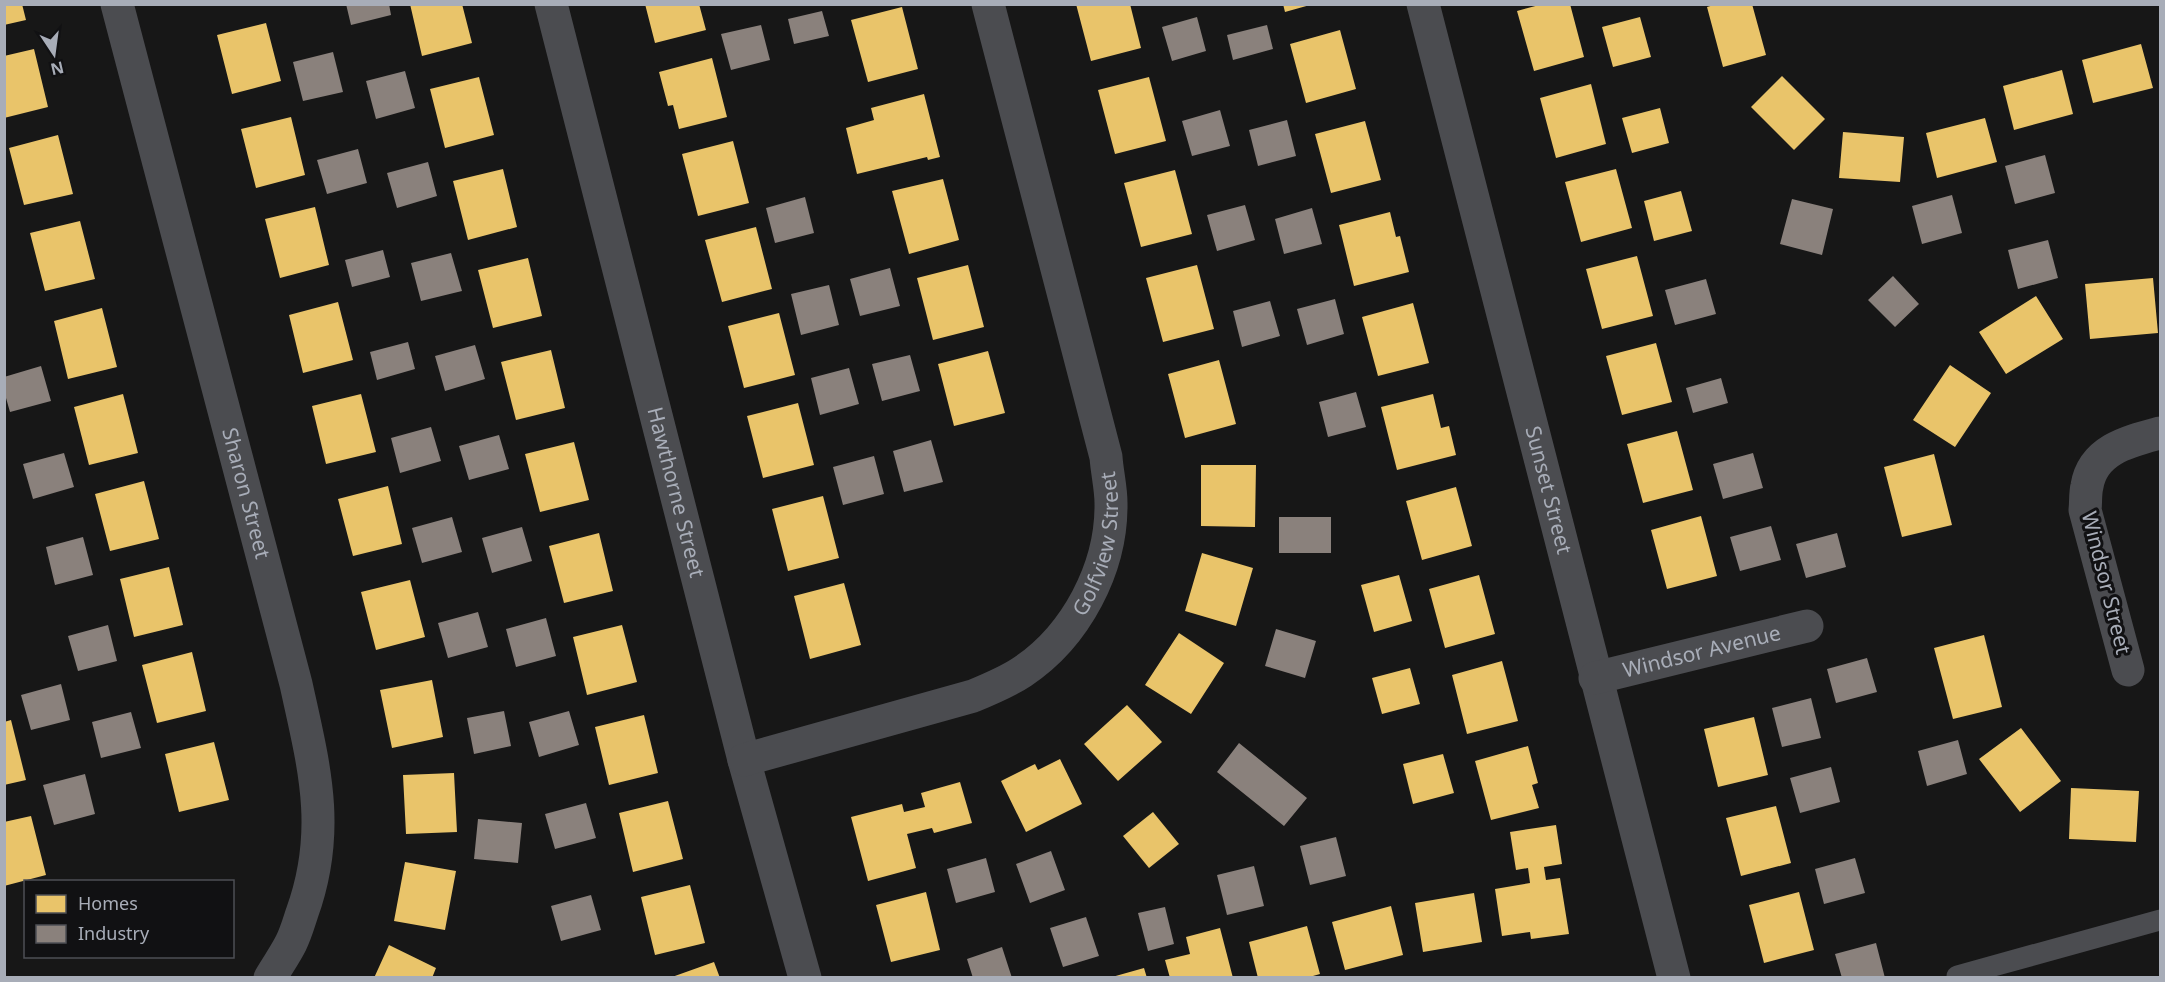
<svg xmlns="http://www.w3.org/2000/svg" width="2165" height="982" viewBox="0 0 2165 982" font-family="'Noto Sans',sans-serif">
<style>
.homes{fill:#e9c46a}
.industry{fill:#8a817c}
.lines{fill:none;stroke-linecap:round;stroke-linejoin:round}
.service{stroke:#4b4c50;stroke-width:21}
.minor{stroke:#4b4c50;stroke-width:33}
.labels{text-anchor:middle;stroke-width:6;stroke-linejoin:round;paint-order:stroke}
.street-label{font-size:21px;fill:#a8adb8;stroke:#111113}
</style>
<rect width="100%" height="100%" fill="#171717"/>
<path class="homes" d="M4,4H22L26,20L4,25Z
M410,4H462L472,43L422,56Z
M645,4H699L706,30L655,43Z
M1076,4H1130L1141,48L1091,61Z
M1283,4H1310V5L1285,12Z
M1543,4H1570L1584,57L1534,71L1517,11Z
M1717,4H1752L1766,55L1723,67L1707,7Z
M902,7L918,69L868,82L851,20Z
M1640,17L1651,57L1613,67L1602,27Z
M266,23L281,81L232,94L217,35Z
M1340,30L1356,89L1306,103L1290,44Z
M2141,44L2153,88L2093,103L2082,60Z
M34,49L48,107L4,118V56Z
M712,58L727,117L679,129L673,105L668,106L659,72Z
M2062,70L2073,114L2014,130L2003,86Z
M1782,76L1825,119L1794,150L1751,107Z
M479,77L494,135L445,148L430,89Z
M1149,77L1166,141L1115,154L1098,90Z
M1591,84L1606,144L1556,158L1540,98Z
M924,94L940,157L928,160L927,157L857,174L846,128L874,120L871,108Z
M1660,108L1669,143L1632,153L1622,118Z
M291,117L305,175L256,188L241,129Z
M1985,118L1997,162L1937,178L1926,133Z
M1365,121L1381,180L1331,193L1315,134Z
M1843,132L1904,137L1900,182L1839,178Z
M58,135L73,194L24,205L9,148Z
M733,141L749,203L698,216L682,154Z
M503,169L517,227L468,240L453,181Z
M1616,169L1632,228L1581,242L1565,182Z
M1175,170L1192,234L1141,247L1124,183Z
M943,179L959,240L909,254L892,191Z
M1681,191L1692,231L1654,241L1644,201Z
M315,207L329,265L280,278L265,219Z
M1390,212L1396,237L1400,236L1409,272L1354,286L1339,225Z
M80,221L95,279L45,291L30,233Z
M756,227L772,289L722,302L705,240Z
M1637,256L1653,316L1602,329L1586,269Z
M528,258L542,316L493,328L478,270Z
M968,265L984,327L933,340L917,278Z
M1197,265L1214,329L1163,342L1146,278Z
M2153,278L2158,333L2090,339L2085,284Z
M2036,296L2063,339L2006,374L1979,332Z
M338,302L353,360L303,373L289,315Z
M1413,303L1429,363L1378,376L1362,317Z
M102,308L117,367L68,379L54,321Z
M779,313L795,375L744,388L728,326Z
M1656,343L1672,402L1622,415L1606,356Z
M551,350L565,408L516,420L501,362Z
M988,351L1005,413L954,426L938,364Z
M1219,360L1236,424L1185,438L1168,374Z
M1950,365L1991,393L1955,447L1913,420Z
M123,394L138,453L89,465L74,407Z
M361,394L376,452L326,464L312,406Z
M1433,394L1441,428L1449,426L1456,455L1397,470L1381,407Z
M798,403L814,465L763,478L747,416Z
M1677,431L1693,490L1643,503L1627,444Z
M574,442L589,500L540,512L525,454Z
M1934,454L1952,525L1902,537L1884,467Z
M1201,465H1256L1255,527L1201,526Z
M144,481L159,539L110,551L95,494Z
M388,486L402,544L353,556L338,499Z
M1456,487L1472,546L1422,560L1406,501Z
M823,496L839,558L788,571L772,509Z
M1701,516L1717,576L1667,589L1651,530Z
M599,533L613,591L564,603L549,546Z
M1202,553L1253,568L1236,626L1185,611Z
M169,567L183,625L134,637L120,579Z
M1399,575L1412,621L1374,632L1361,585Z
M1479,575L1495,634L1445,648L1429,589Z
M410,580L425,637L376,650L361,592Z
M844,583L861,645L810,659L794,596Z
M622,625L637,682L587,695L573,637Z
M1179,633L1224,663L1191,714L1145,685Z
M1984,635L2002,707L1953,719L1934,648Z
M192,652L206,711L157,723L142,665Z
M1502,661L1518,721L1467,734L1452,675Z
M1410,668L1420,704L1382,714L1372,678Z
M432,680L443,737L392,748L380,690Z
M1127,705L1162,742L1118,781L1084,744Z
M644,715L658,773L609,785L595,727Z
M1754,717L1768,775L1718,787L1704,729Z
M11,720L26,780L4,785V722Z
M2021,728L2061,781L2020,812L1979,759Z
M214,742L229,800L179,812L165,754Z
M1528,746L1538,783L1532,785L1539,808L1491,820L1475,761Z
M1443,754L1454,793L1413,804L1403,764Z
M1060,759L1082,804L1026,832L1001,781L1035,764L1038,770Z
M454,773L457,832L406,834L403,775Z
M960,782L972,823L934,833L932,828L907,834L916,868L868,881L851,817L902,804L904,812L925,807L921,793Z
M2071,788L2139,791L2136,842L2069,839Z
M668,801L683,859L633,872L619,813Z
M1776,806L1791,863L1741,876L1726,818Z
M1153,812L1179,844L1149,868L1123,836Z
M31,816L46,875L4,886V822Z
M1556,825L1562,864L1544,867L1546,880L1560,878L1569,934L1531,939L1530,932L1502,936L1495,889L1530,883L1528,868L1516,870L1510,832Z
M405,862L456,871L445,930L394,921Z
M690,885L705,943L655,955L641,897Z
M926,892L940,950L891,962L876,905Z
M1799,892L1814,950L1764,963L1749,905Z
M1474,893L1482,942L1423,952L1415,903Z
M1391,906L1403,955L1345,970L1332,922Z
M1307,926L1320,974L1306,978H1258L1249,942Z
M1220,928L1233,978H1170L1165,960L1190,954L1186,937Z
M389,945L436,968L432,978H374Z
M714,962L720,978H672V977Z
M1144,968L1147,978H1112V977Z"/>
<path class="industry" d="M346,4H389L391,15L351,25Z
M822,11L829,36L794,44L788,19Z
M1197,17L1206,51L1172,61L1162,27Z
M761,25L770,60L731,70L721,34Z
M1267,25L1273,49L1233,60L1227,35Z
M333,52L343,92L303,101L293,62Z
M405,71L415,108L376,119L366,81Z
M1220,110L1230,146L1192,156L1182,121Z
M1287,120L1296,156L1258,166L1249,130Z
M358,149L367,183L327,194L317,160Z
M2045,155L2055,193L2015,204L2005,166Z
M428,162L437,196L397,208L387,173Z
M1952,195L1962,233L1922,244L1912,206Z
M805,197L814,233L775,243L766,208Z
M1792,199L1833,209L1822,255L1780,244Z
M1245,205L1255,240L1217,251L1207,215Z
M1312,208L1322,244L1284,254L1275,219Z
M2048,240L2058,278L2018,289L2008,250Z
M383,250L390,277L352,287L345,260Z
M451,253L462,291L421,301L411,263Z
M890,268L900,306L860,316L850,279Z
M1893,276L1919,304L1895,327L1868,300Z
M1706,279L1716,314L1675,325L1665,290Z
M829,285L839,325L801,335L791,294Z
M1335,299L1344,334L1307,345L1297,309Z
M1270,301L1280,336L1242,347L1233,311Z
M408,342L415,369L377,380L370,352Z
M475,345L485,379L445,391L435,356Z
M910,355L920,391L882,401L872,364Z
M41,366L51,401L10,412L4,391V377Z
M849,368L859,404L820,415L811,378Z
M1721,378L1728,403L1693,413L1686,388Z
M1356,392L1366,427L1328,437L1319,402Z
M431,427L441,461L400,473L391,438Z
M499,435L509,469L469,480L459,446Z
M931,440L943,482L904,492L893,451Z
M64,453L74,487L33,499L23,464Z
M1753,453L1763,488L1723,499L1713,464Z
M874,456L884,494L843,505L833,467Z
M452,517L462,552L422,563L412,528Z
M1279,517H1331V553H1279Z
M1771,526L1781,560L1740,571L1730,537Z
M522,527L532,561L492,573L482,538Z
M1837,533L1846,567L1806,578L1796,544Z
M83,537L93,575L55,585L46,547Z
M478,612L488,647L448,658L438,623Z
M546,618L556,656L516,667L506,629Z
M108,625L117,661L78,671L68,636Z
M1276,629L1316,641L1305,678L1265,666Z
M1867,658L1877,692L1836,703L1827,669Z
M61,684L70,720L31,730L21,695Z
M1811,698L1821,738L1782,747L1772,708Z
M504,711L511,746L474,754L467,718Z
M569,711L579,745L539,757L529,722Z
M131,712L141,748L101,758L92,722Z
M1958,740L1967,774L1927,786L1918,751Z
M1239,743L1307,798L1284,826L1217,772Z
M1831,767L1840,802L1800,813L1790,778Z
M85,774L95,814L54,825L43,785Z
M586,803L596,838L555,849L545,814Z
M478,819L522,823L518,863L474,859Z
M1336,837L1346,876L1310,885L1300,846Z
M1051,851L1065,890L1030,903L1016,864Z
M986,858L995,892L956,903L947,869Z
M1855,858L1865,893L1824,904L1815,869Z
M1254,866L1264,906L1227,915L1217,875Z
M591,895L601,930L561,941L551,906Z
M1165,907L1174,944L1148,951L1138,913Z
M1086,917L1099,956L1063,967L1050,928Z
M1876,943L1885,978H1842L1835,954Z
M1002,947L1012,978H973L967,959Z"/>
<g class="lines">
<path class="service" d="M1957,978V976L2160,920"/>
<g class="minor">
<path id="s1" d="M117,4L296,684C314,766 332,830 302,913C299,922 296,933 291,943C285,955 277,966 270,978"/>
<path id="s2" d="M551,4L744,760L805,978"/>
<path id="s3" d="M1423,4L1674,978"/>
<path d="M2128,670L2085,510C2086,502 2085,494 2087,486C2093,449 2130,441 2160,433"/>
<path id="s4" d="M1595,678L1807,626"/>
<path id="s5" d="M744,760L973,696C990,689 1007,682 1022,672C1076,636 1112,568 1111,503C1111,488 1107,472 1106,457L988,4"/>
</g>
</g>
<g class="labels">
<g class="street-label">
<text dy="7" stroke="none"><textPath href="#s3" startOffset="502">Sunset Street</textPath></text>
<text dy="7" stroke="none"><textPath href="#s1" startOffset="506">Sharon Street</textPath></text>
<text dy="7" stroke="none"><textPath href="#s2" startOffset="504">Hawthorne Street</textPath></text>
<text dy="7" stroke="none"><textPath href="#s5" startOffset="448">Golfview Street</textPath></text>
<text transform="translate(2106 583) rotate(76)" y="7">Windsor Street</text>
<text dy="7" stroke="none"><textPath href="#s4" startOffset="110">Windsor Avenue</textPath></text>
</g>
</g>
<rect width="2165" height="982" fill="none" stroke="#a8adb8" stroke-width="12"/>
<rect x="24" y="880" width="210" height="78" fill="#111113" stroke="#4d4f55" stroke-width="1.5"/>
<rect x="36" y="895" width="30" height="18" fill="#e9c46a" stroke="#4d4f55" stroke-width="1.5"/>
<text x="78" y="910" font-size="18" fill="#a8adb8">Homes</text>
<rect x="36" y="925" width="30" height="18" fill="#8a817c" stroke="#4d4f55" stroke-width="1.5"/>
<text x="78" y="940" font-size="18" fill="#a8adb8">Industry</text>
<g transform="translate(54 54) rotate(167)" stroke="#111113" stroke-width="4.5" paint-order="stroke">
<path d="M0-4.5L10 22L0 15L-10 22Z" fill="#a8adb8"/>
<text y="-9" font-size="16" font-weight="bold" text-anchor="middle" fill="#a8adb8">N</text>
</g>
</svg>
